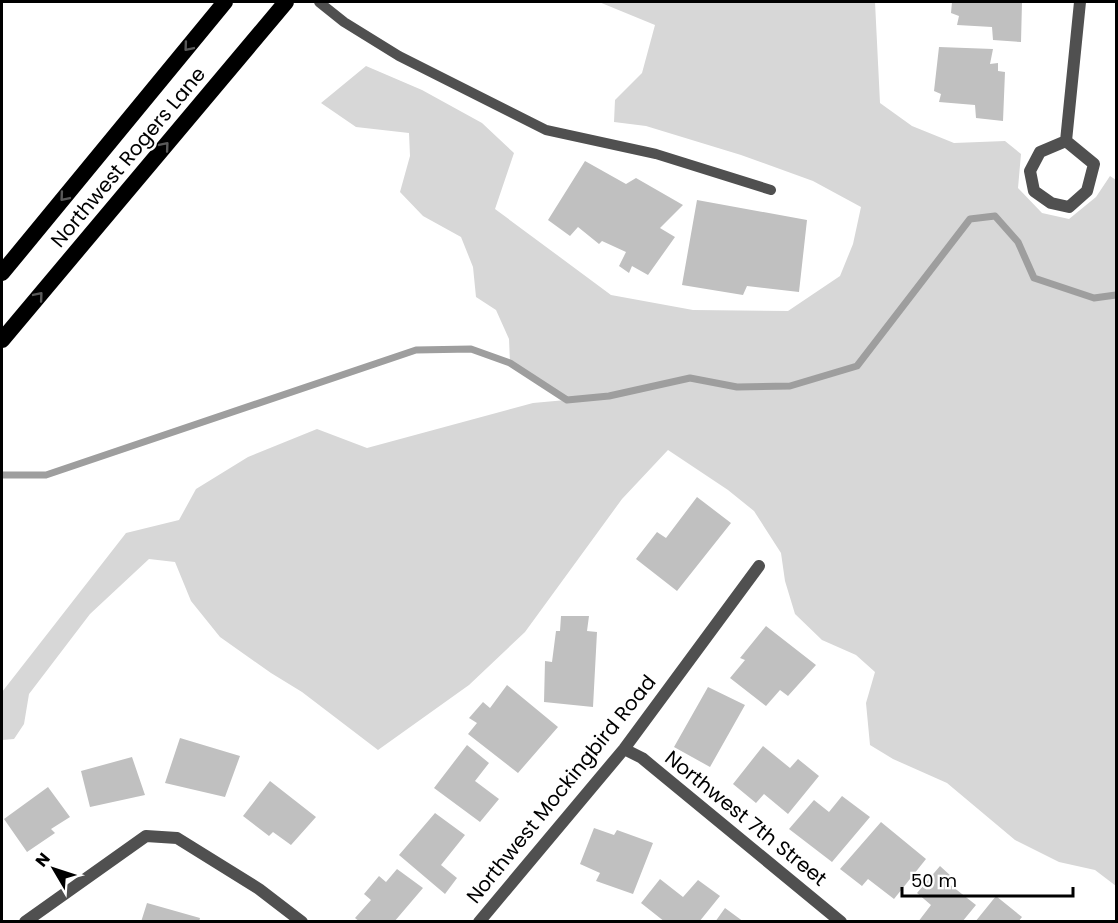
<svg xmlns="http://www.w3.org/2000/svg" width="1118" height="923" viewBox="0 0 1118 923" font-family="Poppins,sans-serif">
<style>
.green{fill:#d7d7d7}
.lines{fill:none;stroke-linecap:round;stroke-linejoin:round}
.stream{stroke:#9e9e9e;stroke-width:7}
.building{fill:#c0c0c0}
.service{stroke:#505050;stroke-width:10}
.minor{stroke:#505050;stroke-width:12}
.trunk{stroke:#000;stroke-width:16}
.oneway{stroke:#595959}
.labels{text-anchor:middle;stroke-width:5;stroke-linejoin:round;paint-order:stroke}
.street-label{font-size:20px;fill:#000;stroke:#fff}
</style>
<rect width="100%" height="100%" fill="#fff"/>
<path class="green" d="M599,2H875L880,103L912,126L954,143L1005,141L1021,154L1018,188L1042,213L1069,219L1096,197L1110,176L1116,180V886L1095,870L1059,862L1015,840L947,783L893,759L870,745L866,703L875,672L856,655L822,640L795,614L785,581L781,553L754,511L728,490L668,450L622,499L525,632L469,685L378,750L302,692L271,673L220,637L191,601L175,562L149,559L90,614L29,694L24,724L14,739L2,740V692L126,533L179,520L196,489L248,457L317,429L367,448L533,403L566,400L510,363L509,339L496,310L476,297L473,267L461,237L423,216L400,192L410,156L409,133L356,127L321,103L366,66L422,90L482,123L514,153L495,209L611,295L693,310L788,311L840,276L853,244L861,207L813,181L741,155L646,126L614,122L615,100L642,73L655,25Z"/>
<g class="lines">
<path class="stream" d="M2,475H46L416,350L471,349L510,363L567,400L609,396L690,378L737,387L790,386L857,366L970,219L995,216L1018,242L1034,278L1094,298L1116,295"/>
</g>
<path class="building" d="M952,2H1022L1021,42L993,40L992,27L957,25L959,16L951,13Z
M939,47L993,49L990,64L998,63V71L1005,72L1003,121L976,118L975,105L939,102L941,94L934,91Z
M585,161L626,184L636,178L683,205L660,228L675,237L648,275L632,266L629,273L619,266L626,252L602,241L599,244L578,227L570,236L548,220Z
M697,200L807,220L799,292L747,286L743,295L682,285Z
M697,497L731,523L677,591L636,559L657,532L666,538Z
M561,616H589L587,631L597,632L593,707L544,702L545,661L552,662L556,631H560Z
M766,626L816,665L788,696L780,690L766,706L730,678L745,660L740,658Z
M507,685L558,727L518,773L468,734L477,723L469,718L483,702L490,708Z
M708,687L745,705L710,767L674,747Z
M180,738L240,756L225,797L165,783Z
M467,745L489,763L475,781L499,799L480,822L434,788Z
M763,746L790,768L798,759L819,776L788,814L764,794L756,803L733,784Z
M132,757L145,795L90,807L81,771Z
M270,781L316,817L291,845L273,832L269,836L243,816Z
M48,787L70,817L51,829L55,833L27,852L4,819Z
M842,796L870,817L832,862L789,829L814,800L829,812Z
M435,813L465,835L441,865L457,878L445,894L399,855Z
M881,822L926,859L894,899L868,879L862,886L840,869Z
M594,828L614,835L617,830L653,843L633,894L596,881L600,873L580,864Z
M940,866L952,877L948,883L976,905L962,922H918L931,905L917,893Z
M397,869L423,888L394,922H360L355,918L371,900L364,894L379,876L386,882Z
M660,879L683,897L698,880L720,896L699,922H665L641,903Z
M996,896L1022,917L1018,922H975Z
M147,903L200,918L199,922H141Z
M725,908L744,922H715Z"/>
<g class="lines">
<path class="service" d="M319,2L344,22L399,56L546,130L656,154L771,190"/>
<path class="minor" d="M1066,141L1094,164L1087,191L1069,207L1051,203L1034,191L1030,171L1040,152Z
M1066,141L1080,2
M624,749L642,758L841,922
M25,922L146,836L177,838L259,889L302,922
M479,922L624,749L759,566"/>
<path class="trunk" d="M2,273L225,2
M2,340L286,2"/>
</g>
<defs><path id="oneway-chevron" d="M-2-3.5L2.5 0L-2 3.5" fill="none" stroke-width="1.6" stroke-linecap="round" stroke-linejoin="round" transform="scale(1.5)"/></defs>
<g class="oneway">
<use href="#oneway-chevron" transform="translate(188 47) rotate(130)"/>
<use href="#oneway-chevron" transform="translate(165 146) rotate(-50)"/>
<use href="#oneway-chevron" transform="translate(64 197) rotate(130)"/>
<use href="#oneway-chevron" transform="translate(39 296) rotate(-50)"/>
</g>
<g class="labels">
<g class="street-label">
<text transform="translate(128 157) rotate(-50)" y="7">Northwest Rogers Lane</text>
<text transform="translate(561 789) rotate(-51)" y="7">Northwest Mockingbird Road</text>
<text transform="translate(746 818) rotate(39)" y="7">Northwest 7th Street</text>
</g>
</g>
<rect width="1118" height="923" fill="none" stroke="#000000" stroke-width="6"/>
<g transform="translate(54 869) rotate(309)" stroke="#ffffff" stroke-width="4.5" paint-order="stroke">
<path d="M0-4.5L10 22L0 15L-10 22Z" fill="#000000"/>
<text y="-9" font-size="16" font-weight="bold" text-anchor="middle" fill="#000000">N</text>
</g>
<path d="M902 887v9h171v-9" fill="none" stroke="#000000" stroke-width="3"/>
<text x="911" y="887" font-size="18" fill="#000000" stroke="#ffffff" stroke-width="4.5" paint-order="stroke">50 m</text>
</svg>
